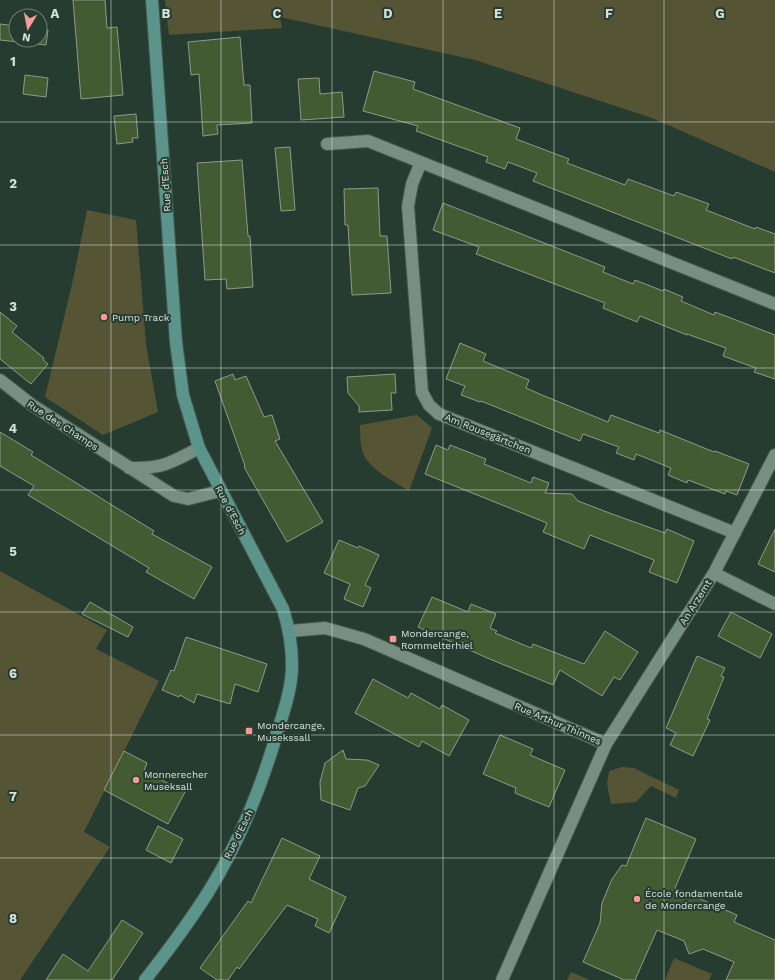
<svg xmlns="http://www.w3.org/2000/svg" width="775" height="980" viewBox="0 0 775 980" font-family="'Work Sans',sans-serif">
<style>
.green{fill:#555435}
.building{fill:#425b33;stroke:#8e9b87}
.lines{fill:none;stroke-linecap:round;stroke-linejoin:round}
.street-casing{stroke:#46584f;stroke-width:14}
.secondary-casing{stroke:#46584f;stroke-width:14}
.street{stroke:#778f83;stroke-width:12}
.secondary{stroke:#5b948a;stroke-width:12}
.grid{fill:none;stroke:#d5e2db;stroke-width:1;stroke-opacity:0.55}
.poi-dot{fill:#f59b97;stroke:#273c31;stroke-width:1.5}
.labels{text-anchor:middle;stroke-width:4;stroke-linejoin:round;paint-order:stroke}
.street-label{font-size:10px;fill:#d5e2db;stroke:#273c31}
.poi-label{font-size:10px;fill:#d5e2db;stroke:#273c31;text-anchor:start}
.grid-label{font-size:13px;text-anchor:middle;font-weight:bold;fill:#d5e2db;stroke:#273c31;stroke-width:4;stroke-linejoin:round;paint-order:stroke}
</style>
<rect width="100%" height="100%" fill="#273c31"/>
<path class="green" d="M165,0H775V172L652,118L475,60L280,17L282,28L169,35Z
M87,210L136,220L146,344L158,412L103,435L45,397L73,280Z
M417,415L432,428L409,491C395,482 376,473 366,459C360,450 360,435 360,425Z
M0,571L107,630L96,649L159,681L84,832L110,847L20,980H0Z
M622,767L634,768L679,790L676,798L651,786L636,802L611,804L607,784L609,771Z
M674,958L712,974L709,980H665Z
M571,972L590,980H567Z"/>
<path class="building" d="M73,0H105L107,28L117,27L123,95L81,99Z
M0,24L16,26V40H40V29L48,30L46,45L0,40Z
M240,37L244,85H250L252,123L217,125L218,134L203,136L199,74L191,75L188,42Z
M374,71L415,82L413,89L520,128L516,139L569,159L567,163L625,185L628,179L674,196L676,192L709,204L706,210L755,229L756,227L775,234V273L733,257L732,259L533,181L537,173L508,162L505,169L486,162L488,157L416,131L418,126L363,111Z
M25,75L48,78L46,97L23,94Z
M319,78L320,94L342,92L344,117L301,120L298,79Z
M136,114L138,138H132L133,142L117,144L114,116Z
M290,147L295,210L281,211L275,148Z
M242,160L248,236H250L253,287L227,289L226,279L205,280L197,163Z
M378,188L380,236H387L391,293L352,295L348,225H345L344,189Z
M443,203L605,267L603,272L633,284L635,280L663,291L664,289L683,297L681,301L714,315L715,312L775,335V379L754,372L756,368L723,356L726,348L687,334V335L640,316L637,322L603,308L605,303L476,254L479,247L433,230Z
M0,312L17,326L12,332L44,358L43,360L48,364L31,384L0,359Z
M460,343L486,354L483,361L529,380L526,388L542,395L608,422L611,415L659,433L660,430L714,452L715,451L749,464L737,495L726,491L725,494L688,480L687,483L668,475L671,468L636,454L634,460L616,453L619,447L583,434L580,441L481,401L480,402L461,395L465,386L446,379Z
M233,374L235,380L246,376L264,417L272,415L280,439L275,441L323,522L287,542L244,467L245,466L215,381Z
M395,374L396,393H391L392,410L359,412V406L348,393L347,377Z
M0,432L33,452L31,455L154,531L152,534L212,567L194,599L146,572L149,568L28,495L34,486L0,466Z
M436,445L448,450L450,445L486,459L484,464L531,483L533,477L549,483L545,493L572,494L578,501L612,514L665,533L667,529L694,541L677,583L649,572L654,560L590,535L584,549L543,532L547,523L425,474Z
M775,529V572L758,564Z
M339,540L358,548L359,546L379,555L365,585L371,588L363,607L344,599L350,584L324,573Z
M432,597L468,612L471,604L496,614L490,628L497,631L495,633L531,648L533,644L584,664L605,631L638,652L620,680L614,677L602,696L560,670L553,685L485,657L418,627Z
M90,602L133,627L128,637L82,614Z
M731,612L772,634L760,658L718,636Z
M186,637L267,664L258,692L235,684L230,704L197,694L194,703L180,695L179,697L162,690L171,670L174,671Z
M697,656L725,668L721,676L724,677L707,719L710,720L693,756L670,745L676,733L666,728Z
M373,679L408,698L411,693L440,709L442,705L469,720L449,756L422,741L419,747L355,713Z
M500,735L533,749L530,755L565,770L549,807L515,793L516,788L483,774Z
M343,750L346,759L367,760L379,765L365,786L358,788L350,810L321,800L320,782L325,763Z
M124,751L147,763L144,771L185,792L168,824L104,790Z
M646,818L696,839L675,888L737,915L734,922L775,940V980H726L734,962L703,949L689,954L684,941L657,930L635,980H624L583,962L600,923L602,903L612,879L622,865L626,866Z
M158,826L183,839L171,863L146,850Z
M282,838L320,856L309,879L346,897L329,933L315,926L318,919L287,905L239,969L237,967L228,980H217L200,968L248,901L251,903Z
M122,920L143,933L112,980H46L63,954L88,971Z"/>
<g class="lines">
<g class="street-casing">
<path id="street" d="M327,144L368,141L775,304
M421,162L412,184L408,206L422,392L429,405L439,414L735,533
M0,380L32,405L174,496L188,499L220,491
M129,468C162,469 171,463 199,448
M714,573L775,604
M290,631L325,628L364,639L606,744
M502,980L606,744L714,573L775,455"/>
</g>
<g class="secondary-casing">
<path id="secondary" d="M145,980C167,952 188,924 207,894C238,845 261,788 277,733C284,711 292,688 292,665C292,645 289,628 283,609L199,448L183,395L176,342L152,0"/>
</g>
<use href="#street" class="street"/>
<use href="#secondary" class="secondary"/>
</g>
<path class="grid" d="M111,0V980M221,0V980M332,0V980M443,0V980M554,0V980M664,0V980M0,122H775M0,245H775M0,368H775M0,490H775M0,612H775M0,735H775M0,858H775"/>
<g class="poi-dot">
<circle cx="104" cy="317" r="4"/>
<rect x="389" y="635" width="8" height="8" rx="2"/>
<rect x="245" y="727" width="8" height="8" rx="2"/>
<circle cx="136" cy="780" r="4"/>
<circle cx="637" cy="899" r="4"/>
</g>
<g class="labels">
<g class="street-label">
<text transform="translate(165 185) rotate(-94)" y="4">Rue d'Esch</text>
<text transform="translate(63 425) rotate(33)" y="4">Rue des Champs</text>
<text transform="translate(488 433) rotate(22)" y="4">Am Rousegärtchen</text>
<text transform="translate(231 510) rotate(62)" y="4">Rue d'Esch</text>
<text transform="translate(695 602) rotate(-58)" y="4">An Arzemt</text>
<text transform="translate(558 723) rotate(23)" y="4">Rue Arthur Thinnes</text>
<text transform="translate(238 834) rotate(-64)" y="4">Rue d'Esch</text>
</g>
<g class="poi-label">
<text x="112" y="321">Pump Track</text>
<text x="401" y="637">Mondercange,<tspan x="401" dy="12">Rommelterhiel</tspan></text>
<text x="257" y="729">Mondercange,<tspan x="257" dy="12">Musekssall</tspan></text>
<text x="144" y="778">Monnerecher<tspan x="144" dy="12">Museksall</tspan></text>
<text x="645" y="897">École fondamentale<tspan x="645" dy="12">de Mondercange</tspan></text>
</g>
</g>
<g class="grid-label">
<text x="55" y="18">A</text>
<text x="166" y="18">B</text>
<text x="277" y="18">C</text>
<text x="388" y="18">D</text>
<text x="498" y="18">E</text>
<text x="609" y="18">F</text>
<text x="720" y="18">G</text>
<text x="13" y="66">1</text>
<text x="13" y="188">2</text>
<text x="13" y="311">3</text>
<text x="13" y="433">4</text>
<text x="13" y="556">5</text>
<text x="13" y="678">6</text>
<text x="13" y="801">7</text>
<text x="13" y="923">8</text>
</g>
<g transform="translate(28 28) rotate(190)"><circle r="19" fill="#273c31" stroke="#6d7e75"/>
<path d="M0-3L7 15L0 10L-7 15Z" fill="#f59b97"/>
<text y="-6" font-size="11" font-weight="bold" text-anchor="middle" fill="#d5e2db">N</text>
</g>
</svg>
